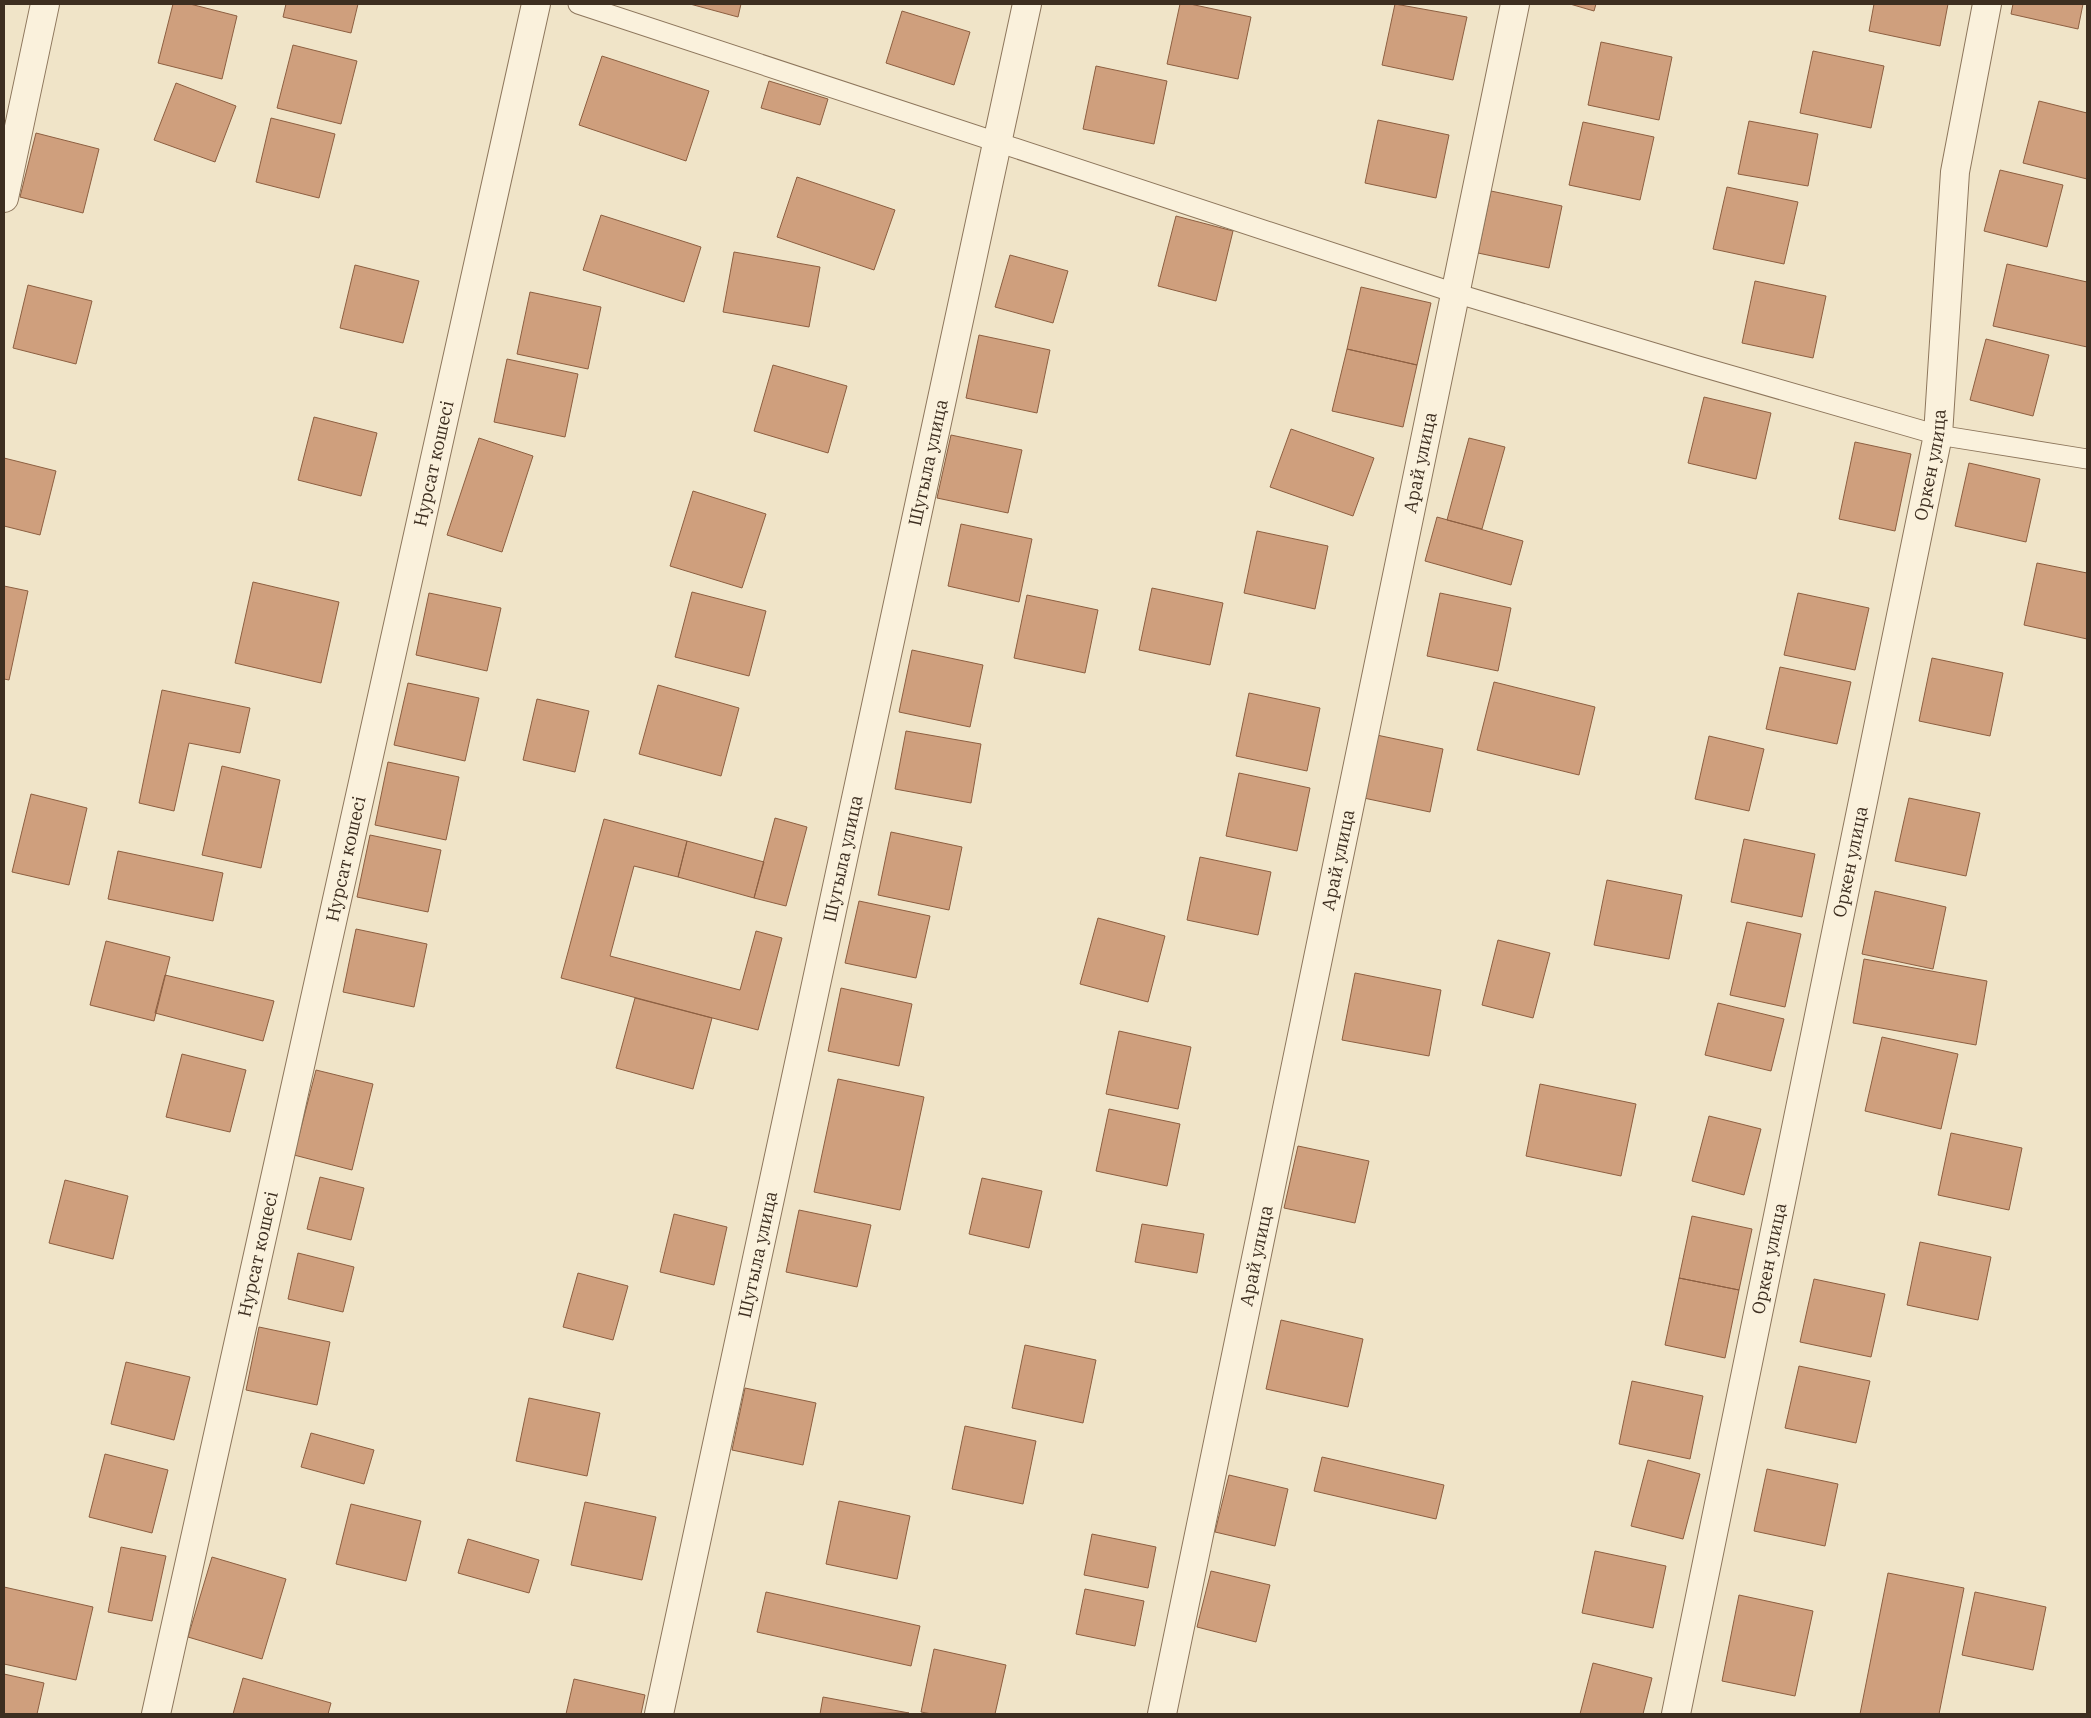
<svg xmlns="http://www.w3.org/2000/svg" width="2091" height="1718" viewBox="0 0 2091 1718" font-family="'IBM Plex Serif',serif">
<style>
.building{fill:#cf9f7d;stroke:#8d5f41}
.lines{fill:none;stroke-linecap:round;stroke-linejoin:round}
.service-casing{stroke:#8d765c;stroke-width:21}
.minor-casing{stroke:#8d765c;stroke-width:30}
.service{stroke:#faf1dc;stroke-width:19}
.minor{stroke:#faf1dc;stroke-width:28}
.labels{text-anchor:middle;stroke-width:4;stroke-linejoin:round;paint-order:stroke}
.street-label{font-size:18px;fill:#3d2e20;stroke:#f7eed8}
</style>
<rect width="100%" height="100%" fill="#f0e4c8"/>
<path class="building" d="M173,4H190L237,16L222,79L158,63Z
M286,4H358L351,33L283,17Z
M690,4H741L738,17Z
M1180,4H1190L1251,17L1238,79L1167,64Z
M1395,4L1467,17L1453,80L1382,65Z
M1570,4H1596L1594,11Z
M1874,4H1948L1940,46L1869,31Z
M2013,4H2083L2078,29L2011,14Z
M902,11L970,32L954,85L886,63Z
M1601,42L1672,57L1659,120L1588,105Z
M293,45L357,61L341,124L277,108Z
M1813,51L1884,66L1871,128L1800,113Z
M602,56L709,91L686,161L579,125Z
M1096,66L1167,81L1154,144L1083,129Z
M769,81L828,99L820,125L761,108Z
M176,83L236,106L215,162L154,140Z
M2039,101L2087,113V179L2023,163Z
M271,118L335,134L319,198L256,182Z
M1378,120L1449,135L1436,198L1365,183Z
M1749,121L1818,134L1808,186L1738,174Z
M1583,122L1654,137L1640,200L1569,185Z
M36,133L99,149L83,213L20,197Z
M2000,170L2063,185L2047,247L1984,231Z
M797,177L895,210L874,270L777,237Z
M1727,187L1798,202L1784,264L1713,249Z
M1491,191L1562,206L1549,268L1478,253Z
M601,215L701,247L684,302L583,270Z
M1176,216L1233,231L1216,301L1158,286Z
M734,252L820,267L809,327L723,312Z
M1010,255L1068,271L1053,323L995,307Z
M2007,264L2087,282V347L1993,326Z
M355,265L419,281L403,343L340,328Z
M1755,281L1826,296L1813,358L1742,343Z
M28,285L92,301L76,364L13,348Z
M1361,287L1431,303L1417,365L1347,349Z
M530,292L601,307L588,369L517,354Z
M979,335L1050,350L1037,413L966,398Z
M1986,339L2049,355L2033,416L1970,400Z
M1347,349L1417,365L1403,427L1332,411Z
M507,359L578,374L565,437L494,422Z
M773,365L847,386L828,453L754,431Z
M1704,397L1771,413L1756,479L1688,463Z
M314,417L377,433L361,496L298,480Z
M1291,429L1374,458L1353,516L1270,487Z
M951,435L1022,450L1008,513L937,498Z
M479,438L533,456L502,552L447,535Z
M1469,438L1505,447L1482,529L1447,520Z
M1855,442L1911,454L1895,531L1839,519Z
M4,458L56,471L40,535L4,526Z
M1969,463L2040,479L2026,542L1955,526Z
M693,491L766,514L742,588L670,566Z
M1437,517L1523,541L1511,585L1425,561Z
M961,524L1032,539L1019,602L948,586Z
M1257,531L1328,546L1315,609L1244,593Z
M2037,563L2087,573V639L2024,625Z
M253,582L339,602L321,683L235,663Z
M4,586L28,591L9,680L4,679Z
M1152,588L1223,603L1210,665L1139,650Z
M692,592L766,611L749,676L675,657Z
M429,593L501,608L487,671L416,655Z
M1440,593L1511,608L1498,671L1427,656Z
M1798,593L1869,608L1855,670L1784,655Z
M1027,595L1098,610L1085,673L1014,658Z
M912,650L983,665L970,727L899,712Z
M1932,658L2003,673L1990,736L1919,721Z
M1780,667L1851,682L1837,744L1766,729Z
M1494,682L1595,707L1579,775L1477,750Z
M408,683L479,698L465,761L394,745Z
M658,685L739,708L721,776L639,754Z
M162,690L250,708L240,753L189,743L174,811L139,803Z
M1249,693L1320,708L1307,771L1236,756Z
M537,699L589,711L575,772L523,760Z
M906,731L981,744L971,803L895,789Z
M1372,734L1443,749L1430,812L1359,797Z
M1709,736L1764,749L1749,811L1695,799Z
M388,762L459,777L446,840L375,825Z
M222,766L280,780L261,868L202,855Z
M1239,773L1310,788L1297,851L1226,836Z
M31,794L87,808L69,885L12,872Z
M1909,798L1980,813L1966,876L1895,861Z
M775,818L807,827L786,906L754,898Z
M604,819L687,841L678,877L634,866L610,956L740,990L756,931L782,938L758,1030L561,978Z
M891,832L962,847L949,910L878,895Z
M370,835L441,850L428,912L357,897Z
M1744,839L1815,854L1802,917L1731,902Z
M687,841L764,862L754,898L678,877Z
M118,851L223,873L213,921L108,899Z
M1200,857L1271,872L1258,935L1187,920Z
M1607,880L1682,895L1669,959L1594,945Z
M1875,891L1946,907L1933,969L1862,954Z
M859,901L930,916L916,978L845,963Z
M1098,918L1165,936L1148,1002L1080,984Z
M1747,922L1801,934L1785,1007L1730,995Z
M356,929L427,944L414,1007L343,992Z
M1498,940L1550,953L1533,1018L1482,1005Z
M106,941L170,957L154,1021L90,1005Z
M1864,959L1987,981L1976,1045L1853,1023Z
M1355,973L1441,990L1429,1056L1342,1040Z
M165,975L274,1001L263,1041L155,1013Z
M841,988L912,1004L899,1066L828,1051Z
M635,998L712,1018L693,1089L616,1068Z
M1718,1003L1784,1019L1771,1071L1705,1055Z
M1119,1031L1191,1047L1178,1109L1106,1094Z
M1882,1037L1958,1054L1941,1129L1865,1111Z
M182,1054L246,1070L230,1132L166,1117Z
M316,1070L373,1084L352,1170L294,1155Z
M838,1079L924,1097L900,1210L814,1192Z
M1540,1084L1636,1104L1621,1176L1526,1156Z
M1109,1109L1180,1124L1167,1186L1096,1171Z
M1709,1116L1761,1129L1744,1195L1692,1181Z
M1951,1133L2022,1148L2009,1210L1938,1195Z
M1298,1146L1369,1161L1355,1223L1284,1208Z
M320,1177L364,1188L351,1240L307,1229Z
M982,1178L1042,1191L1029,1248L969,1234Z
M65,1180L128,1196L113,1259L49,1243Z
M799,1210L871,1225L857,1287L786,1272Z
M674,1214L727,1227L714,1285L660,1272Z
M1692,1216L1752,1229L1739,1290L1679,1278Z
M1142,1224L1204,1234L1197,1273L1135,1262Z
M1920,1242L1991,1257L1978,1320L1907,1305Z
M298,1253L354,1267L343,1312L288,1299Z
M578,1273L628,1286L613,1340L563,1327Z
M1679,1278L1739,1290L1725,1358L1665,1345Z
M1814,1279L1885,1294L1871,1357L1800,1342Z
M1281,1320L1363,1339L1348,1407L1266,1389Z
M259,1327L330,1342L317,1405L246,1390Z
M1025,1345L1096,1360L1083,1423L1012,1408Z
M126,1362L190,1377L174,1440L111,1424Z
M1799,1366L1870,1381L1856,1443L1785,1428Z
M1632,1381L1703,1396L1690,1459L1619,1444Z
M745,1388L816,1403L803,1465L732,1450Z
M529,1398L600,1413L587,1476L516,1461Z
M965,1426L1036,1441L1023,1504L952,1489Z
M311,1433L374,1450L364,1484L301,1467Z
M105,1454L168,1470L152,1533L89,1517Z
M1322,1457L1444,1485L1436,1519L1314,1491Z
M1648,1460L1700,1474L1683,1539L1631,1526Z
M1767,1469L1838,1484L1825,1546L1754,1531Z
M1229,1475L1288,1489L1275,1546L1215,1532Z
M839,1501L910,1516L897,1579L826,1564Z
M585,1502L656,1517L642,1580L571,1565Z
M351,1504L421,1521L406,1581L336,1564Z
M1092,1534L1156,1547L1148,1588L1084,1575Z
M468,1539L539,1560L529,1593L458,1573Z
M121,1547L166,1556L152,1621L108,1612Z
M1595,1551L1666,1566L1653,1628L1582,1613Z
M212,1557L286,1579L262,1659L188,1637Z
M1211,1571L1270,1585L1256,1642L1197,1627Z
M1888,1573L1964,1588L1939,1714H1860Z
M4,1587L93,1607L76,1680L4,1664Z
M1085,1589L1144,1601L1135,1646L1076,1634Z
M766,1592L920,1626L911,1666L757,1632Z
M1975,1592L2046,1607L2033,1670L1962,1655Z
M1739,1595L1813,1611L1795,1696L1722,1681Z
M934,1649L1006,1665L995,1714H932L921,1712Z
M1593,1663L1652,1678L1643,1714H1580Z
M4,1674L44,1683L37,1714H4Z
M243,1678L331,1703L328,1714H233Z
M574,1679L645,1695L641,1714H566Z
M823,1697L909,1713L820,1714Z"/>
<g class="lines">
<g class="service-casing">
<path id="service" d="M578,4L1455,293L1695,365L1938,435L2087,459"/>
</g>
<g class="minor-casing">
<g id="minor">
<path d="M4,198L45,4"/>
<path id="s1" d="M156,1714L536,4"/>
<path id="s2" d="M659,1714L1027,4"/>
<path id="s3" d="M1162,1714L1515,4"/>
<path id="s4" d="M1676,1714L1938,435L1955,172L1987,4"/>
</g>
</g>
<use href="#service" class="service"/>
<use href="#minor" class="minor"/>
</g>
<g class="labels">
<g class="street-label">
<text dy="6" stroke="none"><textPath href="#s3" startOffset="1278">Арай улица</textPath></text>
<text dy="6" stroke="none"><textPath href="#s2" startOffset="1280">Шугыла улица</textPath></text>
<text dy="6" stroke="none"><textPath href="#s1" startOffset="1281">Нурсат кошесi</textPath></text>
<text dy="6" stroke="none"><textPath href="#s4" startOffset="1275">Оркен улица</textPath></text>
<text dy="6" stroke="none"><textPath href="#s1" startOffset="876">Нурсат кошесi</textPath></text>
<text dy="6" stroke="none"><textPath href="#s2" startOffset="875">Шугыла улица</textPath></text>
<text dy="6" stroke="none"><textPath href="#s3" startOffset="872">Арай улица</textPath></text>
<text dy="6" stroke="none"><textPath href="#s4" startOffset="870">Оркен улица</textPath></text>
<text dy="6" stroke="none"><textPath href="#s1" startOffset="471">Нурсат кошесi</textPath></text>
<text dy="6" stroke="none"><textPath href="#s2" startOffset="470">Шугыла улица</textPath></text>
<text dy="6" stroke="none"><textPath href="#s3" startOffset="468">Арай улица</textPath></text>
<text dy="6" stroke="none"><textPath href="#s4" startOffset="465">Оркен улица</textPath></text>
</g>
</g>
<rect width="2091" height="1718" fill="none" stroke="#3d2e20" stroke-width="10"/>
</svg>
